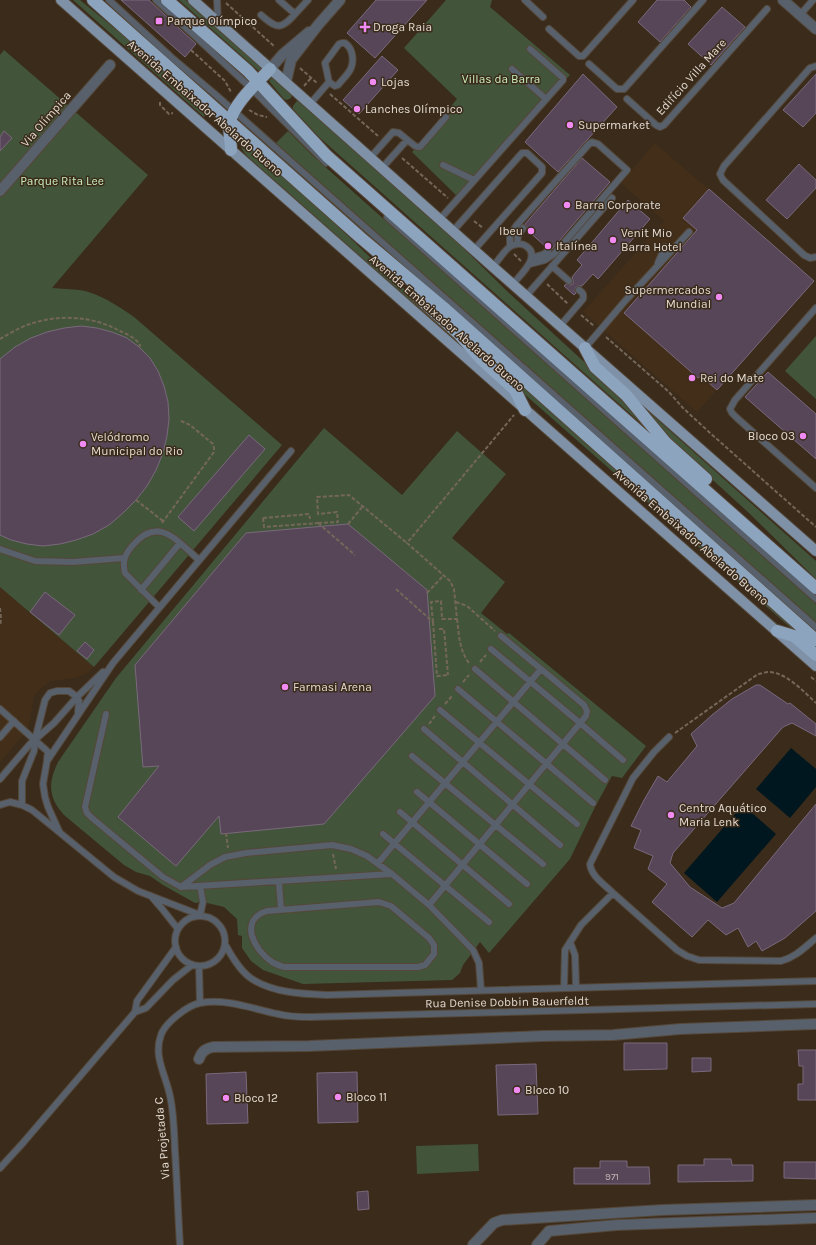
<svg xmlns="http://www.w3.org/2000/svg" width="816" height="1245" viewBox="0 0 816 1245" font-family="Karla,sans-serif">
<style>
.built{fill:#432f19}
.green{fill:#42553b}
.water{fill:#00171f}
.building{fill:#564658;stroke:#7a697c}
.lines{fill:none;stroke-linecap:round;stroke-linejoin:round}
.lane-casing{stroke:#554738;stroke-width:8}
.street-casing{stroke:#554738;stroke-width:12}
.primary-casing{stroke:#554738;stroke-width:12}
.highway-casing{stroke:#554738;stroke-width:14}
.path{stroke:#746759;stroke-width:2;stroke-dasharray:4 2;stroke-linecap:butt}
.lane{stroke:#57606b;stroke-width:6}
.street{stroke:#57606b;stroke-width:10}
.primary{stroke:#7e91a7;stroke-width:10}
.highway{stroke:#8da4bf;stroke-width:12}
.path-bridge{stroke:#746759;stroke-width:2;stroke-dasharray:4 2;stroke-linecap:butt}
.poi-dot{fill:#f28af3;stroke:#3a2b1b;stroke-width:1.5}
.labels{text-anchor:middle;stroke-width:3;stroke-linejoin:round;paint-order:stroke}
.number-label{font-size:10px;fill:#c0b5b2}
.poi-label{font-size:12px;fill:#e4dad0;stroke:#3a2b1b;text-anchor:start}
.street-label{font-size:12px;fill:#e4dad0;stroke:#3a2b1b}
.park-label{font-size:12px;fill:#caeebb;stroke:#3a2b1b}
</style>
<rect width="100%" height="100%" fill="#3a2b1b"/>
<path class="built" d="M655,143L814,281L697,412L583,312L664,221L621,183Z
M0,587L94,667L87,673L75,678L51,681L42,687L34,696L28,730L0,762Z"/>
<path class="green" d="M73,0H80L161,66L211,109L204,117Z
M179,0H186L262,67L263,69L260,72Z
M446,0H492L490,7L570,75L458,197L412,152L457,99L404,48Z
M4,50L148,175L52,288C61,289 71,289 80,290C99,293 118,306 134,317L282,445L94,667L0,587V55Z
M272,77L292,94L291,98L287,100L284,99L269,81Z
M297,101L300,102L449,234L509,293L617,392L644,426L319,137L293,109V106Z
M288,131L313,156L816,604V622L276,143Z
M239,137L289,179L376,263L456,337L459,343L454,339L248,157C243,152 238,143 239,137Z
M816,336V399L785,371Z
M477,345L816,647V650L490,364Z
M642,406L816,561V579L749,513L669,440Z
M324,428L402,495L457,431L506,474L452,538L505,582L481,613L507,634L509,633L646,746L622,778L612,776L595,807L570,859L489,953L480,942L463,965L460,973L452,980L303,984L263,970L251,961L242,948V936L238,935L237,919L224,907L203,902L195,903L163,885L150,876L136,872L124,865L64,815C48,797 48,783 58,762L116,678Z
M478,1144L479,1171L417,1174L416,1146Z"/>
<path class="water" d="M791,748L816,769V787L790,818L756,789Z
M743,805L776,834L717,902L684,873Z"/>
<path class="building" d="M121,0H149L196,44L185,57Z
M376,0H427L375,58L347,33Z
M657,0H684L691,7L660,42L638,22Z
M722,7L745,27L711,65L688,44Z
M382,56L398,70L359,114L343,100Z
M583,74L617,107L558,172L525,142Z
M816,74V113L803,127L783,110Z
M4,131L12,138L0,151V137Z
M582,158L610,182L552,249L549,247H546L527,230V228L525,224Z
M799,164L816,180V188L787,219L766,200Z
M709,189L814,281L717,390L701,376L698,378L624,313L697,230L683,218Z
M628,200L650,219L598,279L593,274L582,286H579L576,287L575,290L576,293L574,295L564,286L566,284L570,285L573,284V280L572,277L582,265L577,260Z
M81,326L97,328L112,332L127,338L139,347L150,358L158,371L164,386L168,402L169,419L167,436L163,453L156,470L147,486L136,500L123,513L109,525L93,534L76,540L60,544L43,546L27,544L11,540L0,535V359L15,347L31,338L47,332L64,328Z
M768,372L816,414V459L745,397Z
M249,435L265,449L194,531L178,517Z
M348,524L427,590L435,696L324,824L221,834L219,816L176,866L118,817L159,766L143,767L135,665L246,533Z
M45,592L75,615L59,635L30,612Z
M85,642L94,650L87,659L77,651Z
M756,685H760L788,704L790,703L816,724V736L792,723L783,727L673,853L670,863L690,887L722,908L734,903L816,804V911L785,938L762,951L756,941L748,947L738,928L726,935L708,920L692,937L652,902L667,884L648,869L653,856L634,848L641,830L631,826L644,800L658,776L667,782L697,746L691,734L712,715L732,699Z
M624,1043H667V1069L624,1070Z
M798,1050H816V1100H798V1084H803V1066H799Z
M692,1058H711V1071L692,1072Z
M536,1064L538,1114L498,1115L496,1065Z
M246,1072L248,1123L207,1124L206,1074Z
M357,1072L358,1122L318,1123L317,1073Z
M704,1159H731L732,1165H753V1181L678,1182V1165H704Z
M600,1161H627V1167H649L650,1184H574V1168H600Z
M784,1162H816V1179L784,1178Z
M368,1191L369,1209L358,1210L357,1192Z"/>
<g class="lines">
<g class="lane-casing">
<path id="lane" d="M109,0L171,57L216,95L816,627
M156,0L252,89L326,163
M217,0L218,21
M279,0L295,14L308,0
M525,0L543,17
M261,15C277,29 281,30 295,14
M800,15L813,0
M549,29L579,56H583L633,0
M342,43H345C349,46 351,49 352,54C355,69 347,74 338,85L335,86L329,82L325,63L339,44Z
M589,64L617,89H624L703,0
M816,66L810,68L724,166L720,174L723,180L804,255L810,258L816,257
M512,69L546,99
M627,99L656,125L660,127L664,125L767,9
M310,104L329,82
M370,158L393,132L399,133L415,146L418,147H420L446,117
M443,165L474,180
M382,168L407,140
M387,217L816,599
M440,219L563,80V78L530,49
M453,231L522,153H527L542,167V173L474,250
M517,244L518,236L523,228
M510,246V236L516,226L589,144L592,142L598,144L627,170L554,254L545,260L530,264
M532,258L544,254L548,251
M658,263L665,247
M552,266L569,281
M493,267C497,262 506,248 511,246C515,244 522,243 526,246C542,256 520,275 513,284
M526,296L612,198
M816,308L735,400L730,409L732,413L737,418L816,488
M560,326L583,299C584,294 583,293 579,290
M585,348L625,301L689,232
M0,549L35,561L73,562L124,558
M141,590L180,543
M159,607L125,573C122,561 125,554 133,545C159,515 177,541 199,560
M501,636L541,669
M491,649L580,723L623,760
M475,669L605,780
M458,689L593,803
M0,709L46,750L48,752L47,759
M440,710L577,824
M106,714L85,807L87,813L92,818L163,877L181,887L392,874L429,905L473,950L479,963L481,990
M424,729L560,845
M0,737L14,721
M412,756L543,864
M0,779L30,744L54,723L77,697L103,672
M417,792L527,884
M0,805L10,802L22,805L32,810L48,823L114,877L138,891L200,915L203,902L200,886
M22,805V781L34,751L35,740L45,700L50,693L57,691H69L77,697L79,701L78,712
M400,812L509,904
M59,831L48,807L45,797L43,784L47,761L113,663L291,451
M383,834L489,922
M378,863L541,669L584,705L587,711L586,716L429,905
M279,882L281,910
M181,887L210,865L225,857L246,853L332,845L351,849L367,856L392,874
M613,893L677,950L687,956L699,960L781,961C796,957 805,947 816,938
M151,896L163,910L178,929
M379,902L391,906L429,938L434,945V954L425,965L418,967H284C280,966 276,964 272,962C254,950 238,920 267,911Z
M175 941a25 25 0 1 1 50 0a25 25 0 1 1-50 0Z
M570,942L575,955L576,987
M226,946C232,957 241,972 252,979C274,993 302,994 327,995L816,981
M199,966L200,1003
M564,988L565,950L581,925L613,893C604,884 591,876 590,864L633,778L654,752L669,737
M135,1012L146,1008L173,980L192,965
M0,1168L22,1144L135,1012L137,1001L176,947
M180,1245C178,1214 177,1182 175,1151C174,1133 174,1114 170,1096C166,1075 153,1057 161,1035C165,1023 188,1005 200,1003C226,998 253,1009 278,1014C289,1017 300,1017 311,1017L816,1004"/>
</g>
<g class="street-casing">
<path id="street" d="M783,0L816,29
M270,69L283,54L309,32
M286,82L291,60L318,25L340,0
M0,191L110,65
M199,1059C202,1051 205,1049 213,1047L309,1046L542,1036L613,1035L680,1029L816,1024
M473,1245L494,1223L502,1220L662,1210L816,1205
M537,1245L549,1231L617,1225L816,1218"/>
</g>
<g class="primary-casing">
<path id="primary" d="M61,0L816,666
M193,0L493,267L816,551"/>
</g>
<g class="highway-casing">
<path id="highway" d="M93,0L361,238L444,308L816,640
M167,0L248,71L327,156L816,588
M231,150C231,141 228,131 230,122C234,103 257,83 270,69
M417,296L459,334L481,359L515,390L525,410
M585,348L595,367L626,395L666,443L706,479
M777,631L794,636L816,655"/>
</g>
<path class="path" d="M226,3L275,47
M191,50L225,81L231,92
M300,68L317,83
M304,86L311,78
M330,94L378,136
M160,102V105L169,114L173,113
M249,110L258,115L267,117
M402,158L448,198
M474,221L483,228
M514,254L521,261
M547,284L568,304
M581,315L594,326
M606,337L669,392L683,408L709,432L816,527
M0,339C9,334 20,327 30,324C59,314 93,316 120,331C127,334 136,338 140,345L139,347
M136,500L163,521
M263,518L309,514L310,519
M162,523L214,452V448L213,444L190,425L179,420
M318,523L338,522L337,512L318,514L317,497L349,495L407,543
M318,523L355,555
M348,524L363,506
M396,589L433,622
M427,593L444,575
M456,602L467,606L495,631
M0,608L1,619L0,626
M457,619C459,634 459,650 469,663
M433,622L431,602L441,601L442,619H457L454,589L450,581L407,543L514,415
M439,629H444L448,675
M480,662L486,655
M811,677L816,681
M463,682L469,675
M445,704L453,695
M429,724L435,716
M675,733L758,674C761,674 765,672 768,672C786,672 803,691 816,703
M226,833L228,848
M333,854L336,869"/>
<use href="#lane" class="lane"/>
<use href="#street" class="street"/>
<use href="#primary" class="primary"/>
<use href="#highway" class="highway"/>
<path class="path-bridge" d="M263,518L264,527L318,523
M433,622L437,676L448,675"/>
</g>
<g class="poi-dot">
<rect x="155" y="17" width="8" height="8" rx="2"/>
<path d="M363 21h4v4h4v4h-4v4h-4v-4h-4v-4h4z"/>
<circle cx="373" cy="82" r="4"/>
<circle cx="357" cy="109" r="4"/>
<circle cx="570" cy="125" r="4"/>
<circle cx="567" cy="205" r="4"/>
<circle cx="531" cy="231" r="4"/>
<circle cx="613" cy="240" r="4"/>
<circle cx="548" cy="246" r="4"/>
<circle cx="719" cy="297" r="4"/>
<circle cx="692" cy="378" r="4"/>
<circle cx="803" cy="436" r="4"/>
<circle cx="83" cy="444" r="4"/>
<circle cx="285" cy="687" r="4"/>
<circle cx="671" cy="815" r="4"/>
<circle cx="517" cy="1090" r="4"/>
<circle cx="338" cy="1097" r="4"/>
<circle cx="226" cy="1098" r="4"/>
</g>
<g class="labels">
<g class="number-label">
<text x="612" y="1180">971</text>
</g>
<g class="poi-label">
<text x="167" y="25">Parque Olímpico</text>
<text x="373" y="31">Droga Raia</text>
<text x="381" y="86">Lojas</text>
<text x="365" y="113">Lanches Olímpico</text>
<text x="578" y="129">Supermarket</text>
<text x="575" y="209">Barra Corporate</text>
<text x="523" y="235" text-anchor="end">Ibeu</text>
<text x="621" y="237">Venit Mio<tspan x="621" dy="14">Barra Hotel</tspan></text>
<text x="556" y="250">Italínea</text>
<text x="711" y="294" text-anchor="end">Supermercados<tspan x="711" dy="14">Mundial</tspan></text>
<text x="700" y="382">Rei do Mate</text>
<text x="795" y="440" text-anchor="end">Bloco 03</text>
<text x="91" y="441">Velódromo<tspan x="91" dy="14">Municipal do Rio</tspan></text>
<text x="293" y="691">Farmasi Arena</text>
<text x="679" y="812">Centro Aquático<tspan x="679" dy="14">Maria Lenk</tspan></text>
<text x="525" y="1094">Bloco 10</text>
<text x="346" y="1101">Bloco 11</text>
<text x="234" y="1102">Bloco 12</text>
</g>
<g class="street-label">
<text transform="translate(691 77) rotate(-48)" y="4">Edifício Villa Mare</text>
<text transform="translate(205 108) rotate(41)" y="4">Avenida Embaixador Abelardo Bueno</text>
<text transform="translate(46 119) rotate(-49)" y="4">Via Olímpica</text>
<text transform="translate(447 323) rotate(41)" y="4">Avenida Embaixador Abelardo Bueno</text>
<text transform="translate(691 537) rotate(41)" y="4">Avenida Embaixador Abelardo Bueno</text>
<text transform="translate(507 1002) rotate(-1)" y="4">Rua Denise Dobbin Bauerfeldt</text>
<text transform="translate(162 1138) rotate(-95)" y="4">Via Projetada C</text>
</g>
<g class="park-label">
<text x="501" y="83">Villas da Barra</text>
<text x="62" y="185">Parque Rita Lee</text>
</g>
</g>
</svg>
